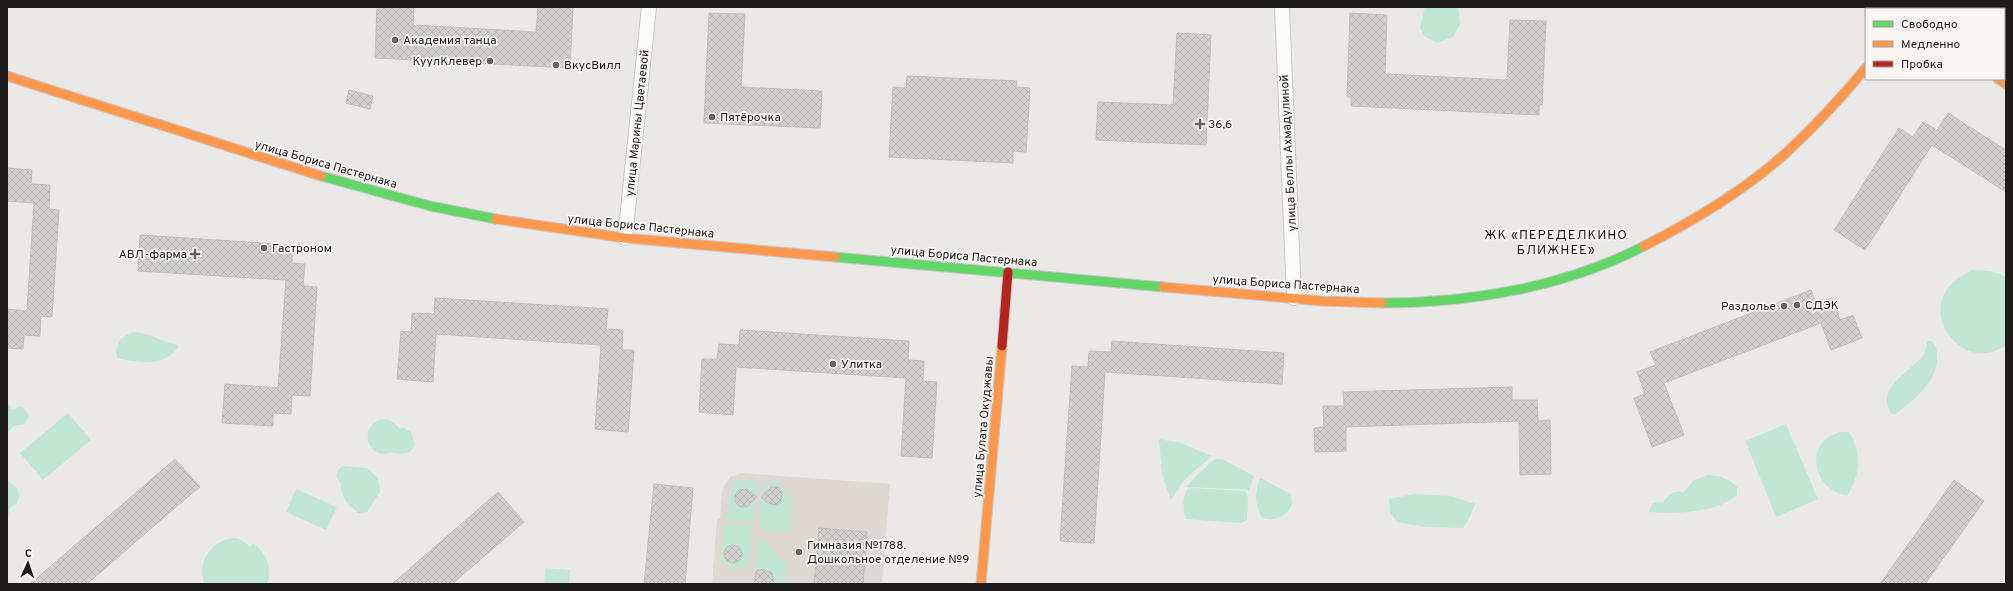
<svg xmlns="http://www.w3.org/2000/svg" width="2013" height="591" viewBox="0 0 2013 591" font-family="Overpass,sans-serif">
<style>
.built{fill:#ded8d3}
.park{fill:#c1e6d3}
.building{fill:url(#building-cross-hatch);stroke:#c0bebd}
.lines{fill:none;stroke-linecap:round;stroke-linejoin:round}
.street-casing{stroke:#c8c7c6;stroke-width:16}
.fast-casing{stroke:#c8c7c6;stroke-width:11}
.slow-casing{stroke:#c8c7c6;stroke-width:11}
.jam-casing{stroke:#c8c7c6;stroke-width:11}
.street{stroke:#fcfcfb;stroke-width:14}
.fast{stroke:#63d668;stroke-width:9}
.slow{stroke:#ff974d;stroke-width:9}
.jam{stroke:#b3261e;stroke-width:9}
.poi-dot{fill:#656462;stroke:#f9f5f3;stroke-width:1.5}
.labels{text-anchor:middle;stroke-width:3.5;stroke-linejoin:round;paint-order:stroke}
.poi-label{font-size:12px;fill:#1d1c1b;stroke:#f9f5f3;text-anchor:start}
.street-label{font-size:12px;fill:#1d1c1b;stroke:#f9f5f3}
.neighbourhood-label{font-size:13px;letter-spacing:1px;fill:#1d1c1b;stroke:#f9f5f3}
</style>
<defs>
<pattern id="building-cross-hatch" width="8" height="8" patternUnits="userSpaceOnUse"><rect width="8" height="8" fill="#d2d1d0"/><path d="M0 0l8 8M0 8l8-8" fill="none" stroke="#b4b3b2"/></pattern>
</defs>
<rect width="100%" height="100%" fill="#ebe9e7"/>
<path class="built" d="M741,473L890,484L882,584H712L717,519L720,518L722,490L730,477Z"/>
<path class="park" d="M1425,7H1458L1460,24L1453,37L1437,43L1424,36L1420,27Z
M1973,270C1985,270 1996,270 2006,278V345C1961,379 1903,299 1973,270Z
M133,332C150,332 163,343 179,345C168,368 138,363 117,358L116,351L121,338Z
M1928,341H1932C1936,345 1937,350 1937,355C1939,382 1914,399 1896,414H1892C1874,390 1909,372 1921,358C1926,353 1925,347 1928,341Z
M7,402L12,409L22,407L29,415L25,424L14,426L7,433Z
M68,413L91,440L43,480L20,453Z
M382,419L390,420L400,428H404L411,432L415,444C411,455 404,454 394,453C390,452 385,454 381,454C362,447 363,425 382,419Z
M1786,424L1818,499L1776,517L1745,441Z
M1840,432H1849C1863,453 1860,476 1847,496C1812,489 1803,442 1840,432Z
M1159,439L1181,443L1212,456L1184,480L1171,500L1162,474Z
M1215,459H1222L1254,476L1249,490L1186,487L1199,473Z
M343,466L367,468L378,478L380,492L367,512L358,513L346,502L342,493L341,484L336,476L338,470Z
M1708,475C1721,476 1728,478 1737,487V495C1718,513 1674,514 1649,512L1652,504L1659,502L1663,503C1668,494 1674,490 1684,492L1694,480Z
M1260,478L1291,494C1291,497 1292,501 1292,503C1289,516 1271,524 1261,516C1254,503 1255,491 1260,478Z
M7,480L18,489L19,497L17,503L10,508L7,519Z
M737,480L757,482L754,522L727,520L729,492Z
M768,481L778,482L792,500L790,532L760,529L763,486Z
M1191,488L1245,491L1248,496L1247,520L1241,523L1186,519C1182,512 1183,496 1187,489Z
M296,489L337,507L326,530L286,512Z
M1414,494L1451,496L1475,504L1470,517L1463,528L1425,527L1397,522L1390,512L1389,499Z
M725,524L752,526L748,569L730,568L722,559Z
M235,538L240,539L249,546L254,544C267,554 273,569 267,584H204C197,561 211,540 235,538Z
M758,540L764,541L787,567L785,584H755Z
M545,568L570,570L569,584H544Z"/>
<path class="building" d="M377,7H414L413,25L536,32L538,7H573L570,68L375,58Z
M709,13L745,14L741,87L822,91L820,128L704,123Z
M1350,13L1387,15L1385,74L1507,80L1510,20L1546,21L1542,105H1539V115L1351,106V97H1347Z
M1177,33L1211,35L1206,145L1096,140L1098,102L1173,105Z
M907,76L1017,81L1016,87L1030,88L1026,152L1013,151V163L889,157L893,87L906,88Z
M349,90L373,96L370,109L346,103Z
M1948,113L2006,150V192L1932,145L1865,250L1834,230L1899,128L1913,137L1923,122L1937,130Z
M7,168L32,170L31,184L50,185L49,209L59,210L52,317L41,316L40,336L24,335L23,349L7,348V309L27,311L34,203L7,201Z
M140,235L293,245L292,263L305,264L303,286L317,287L310,396L292,395L291,414L273,413V426L222,423L225,384L278,388L286,280L138,271Z
M1811,290L1816,303L1832,298L1840,320L1853,315L1862,338L1831,350L1821,323L1664,383L1684,435L1652,447L1634,398L1645,394L1637,372L1656,365L1650,352Z
M435,298L608,309L606,329L623,330L622,350H634L628,432L595,429L601,345L436,334L433,382L397,379L401,331L411,332L412,313L434,314Z
M740,330L909,341L908,360L924,361L923,381L937,382L932,458L901,456L906,378L736,367L733,415L699,412L702,359H717L719,344L739,345Z
M1112,341L1284,353L1282,384L1105,372L1094,543L1060,541L1072,366L1088,367L1089,351L1111,352Z
M1512,387V400H1537L1538,421L1550,420L1551,474L1520,475L1519,421L1346,427V451L1315,452L1314,428L1324,427L1323,406H1344L1343,392Z
M175,459L200,487L177,506L87,584H30Z
M1954,480L1984,501L1925,584H1880Z
M654,484L693,488L685,584H644Z
M771,487H778L782,492L781,502L775,505L768,503L761,497Z
M746,489L757,497L747,507H740L735,502V495L739,490Z
M498,492L524,522L502,541L452,584H392Z
M819,528L867,532L863,584H814Z
M724 554a9 9 0 1 1 18 0a9 9 0 1 1-18 0Z
M763,569L772,573L774,584H754L756,571Z"/>
<g class="lines">
<g class="street-casing">
<path id="street" d="M1282,7L1294,298
M625,238L649,7"/>
</g>
<g class="fast-casing">
<path id="fast" d="M1980,7L1983,9
M1906,9L1907,7
M321,176L430,206L496,219
M835,257L1163,287
M1382,303C1469,303 1566,287 1644,246"/>
</g>
<g class="slow-casing">
<path id="slow" d="M2004,22L2006,24
M7,76L321,176
M1998,79L2006,84
M496,219L625,238L835,257
M1644,246C1695,220 1744,191 1787,152C1815,126 1841,98 1866,68
M1163,287L1322,301L1382,303
M981,584L1002,346"/>
</g>
<g class="jam-casing">
<path id="jam" d="M1002,346L1008,272"/>
</g>
<use href="#street" class="street"/>
<use href="#fast" class="fast"/>
<use href="#slow" class="slow"/>
<use href="#jam" class="jam"/>
</g>
<g class="poi-dot">
<circle cx="395" cy="40" r="4"/>
<circle cx="490" cy="61" r="4"/>
<circle cx="556" cy="65" r="4"/>
<circle cx="712" cy="117" r="4"/>
<path d="M1198 118h4v4h4v4h-4v4h-4v-4h-4v-4h4z"/>
<circle cx="264" cy="248" r="4"/>
<path d="M193 248h4v4h4v4h-4v4h-4v-4h-4v-4h4z"/>
<circle cx="1797" cy="305" r="4"/>
<circle cx="1784" cy="306" r="4"/>
<circle cx="833" cy="364" r="4"/>
<circle cx="799" cy="552" r="4"/>
</g>
<g class="labels">
<g class="poi-label">
<text x="403" y="44">Академия танца</text>
<text x="482" y="65" text-anchor="end">КуулКлевер</text>
<text x="564" y="69">ВкусВилл</text>
<text x="720" y="121">Пятёрочка</text>
<text x="1208" y="128">36,6</text>
<text x="272" y="252">Гастроном</text>
<text x="187" y="258" text-anchor="end">АВЛ-фарма</text>
<text x="1805" y="309">СДЭК</text>
<text x="1776" y="310" text-anchor="end">Раздолье</text>
<text x="841" y="368">Улитка</text>
<text x="807" y="549">Гимназия №1788.<tspan x="807" dy="14">Дошкольное отделение №9</tspan></text>
</g>
<g class="street-label">
<text transform="translate(637 123) rotate(-84)" y="4">улица Марины Цветаевой</text>
<text transform="translate(1288 153) rotate(-93)" y="4">улица Беллы Ахмадулиной</text>
<text transform="translate(326 164) rotate(16)" y="4">улица Бориса Пастернака</text>
<text transform="translate(641 226) rotate(6)" y="4">улица Бориса Пастернака</text>
<text transform="translate(964 256) rotate(5)" y="4">улица Бориса Пастернака</text>
<text transform="translate(1286 284) rotate(4)" y="4">улица Бориса Пастернака</text>
<text transform="translate(983 427) rotate(-85)" y="4">улица Булата Окуджавы</text>
</g>
<g class="neighbourhood-label">
<text x="1556" y="239">ЖК «ПЕРЕДЕЛКИНО<tspan x="1556" dy="15">БЛИЖНЕЕ»</tspan></text>
</g>
</g>
<rect width="2013" height="591" fill="none" stroke="#1d1c1b" stroke-width="16"/>
<rect x="1865" y="8" width="140" height="72" fill="#f9f5f3" stroke="#a19e9d"/>
<rect x="1873" y="21" width="20" height="6" fill="#63d668" stroke="#a19e9d"/>
<text x="1901" y="28" font-size="12" fill="#1d1c1b">Свободно</text>
<rect x="1873" y="41" width="20" height="6" fill="#ff974d" stroke="#a19e9d"/>
<text x="1901" y="48" font-size="12" fill="#1d1c1b">Медленно</text>
<rect x="1873" y="61" width="20" height="6" fill="#b3261e" stroke="#a19e9d"/>
<text x="1901" y="68" font-size="12" fill="#1d1c1b">Пробка</text>
<g transform="translate(28 563) rotate(3)" stroke="#f9f5f3" stroke-width="3" paint-order="stroke">
<path d="M0-3L7 15L0 10L-7 15Z" fill="#1d1c1b"/>
<text y="-6" font-size="11" font-weight="bold" text-anchor="middle" fill="#1d1c1b">С</text>
</g>
</svg>
